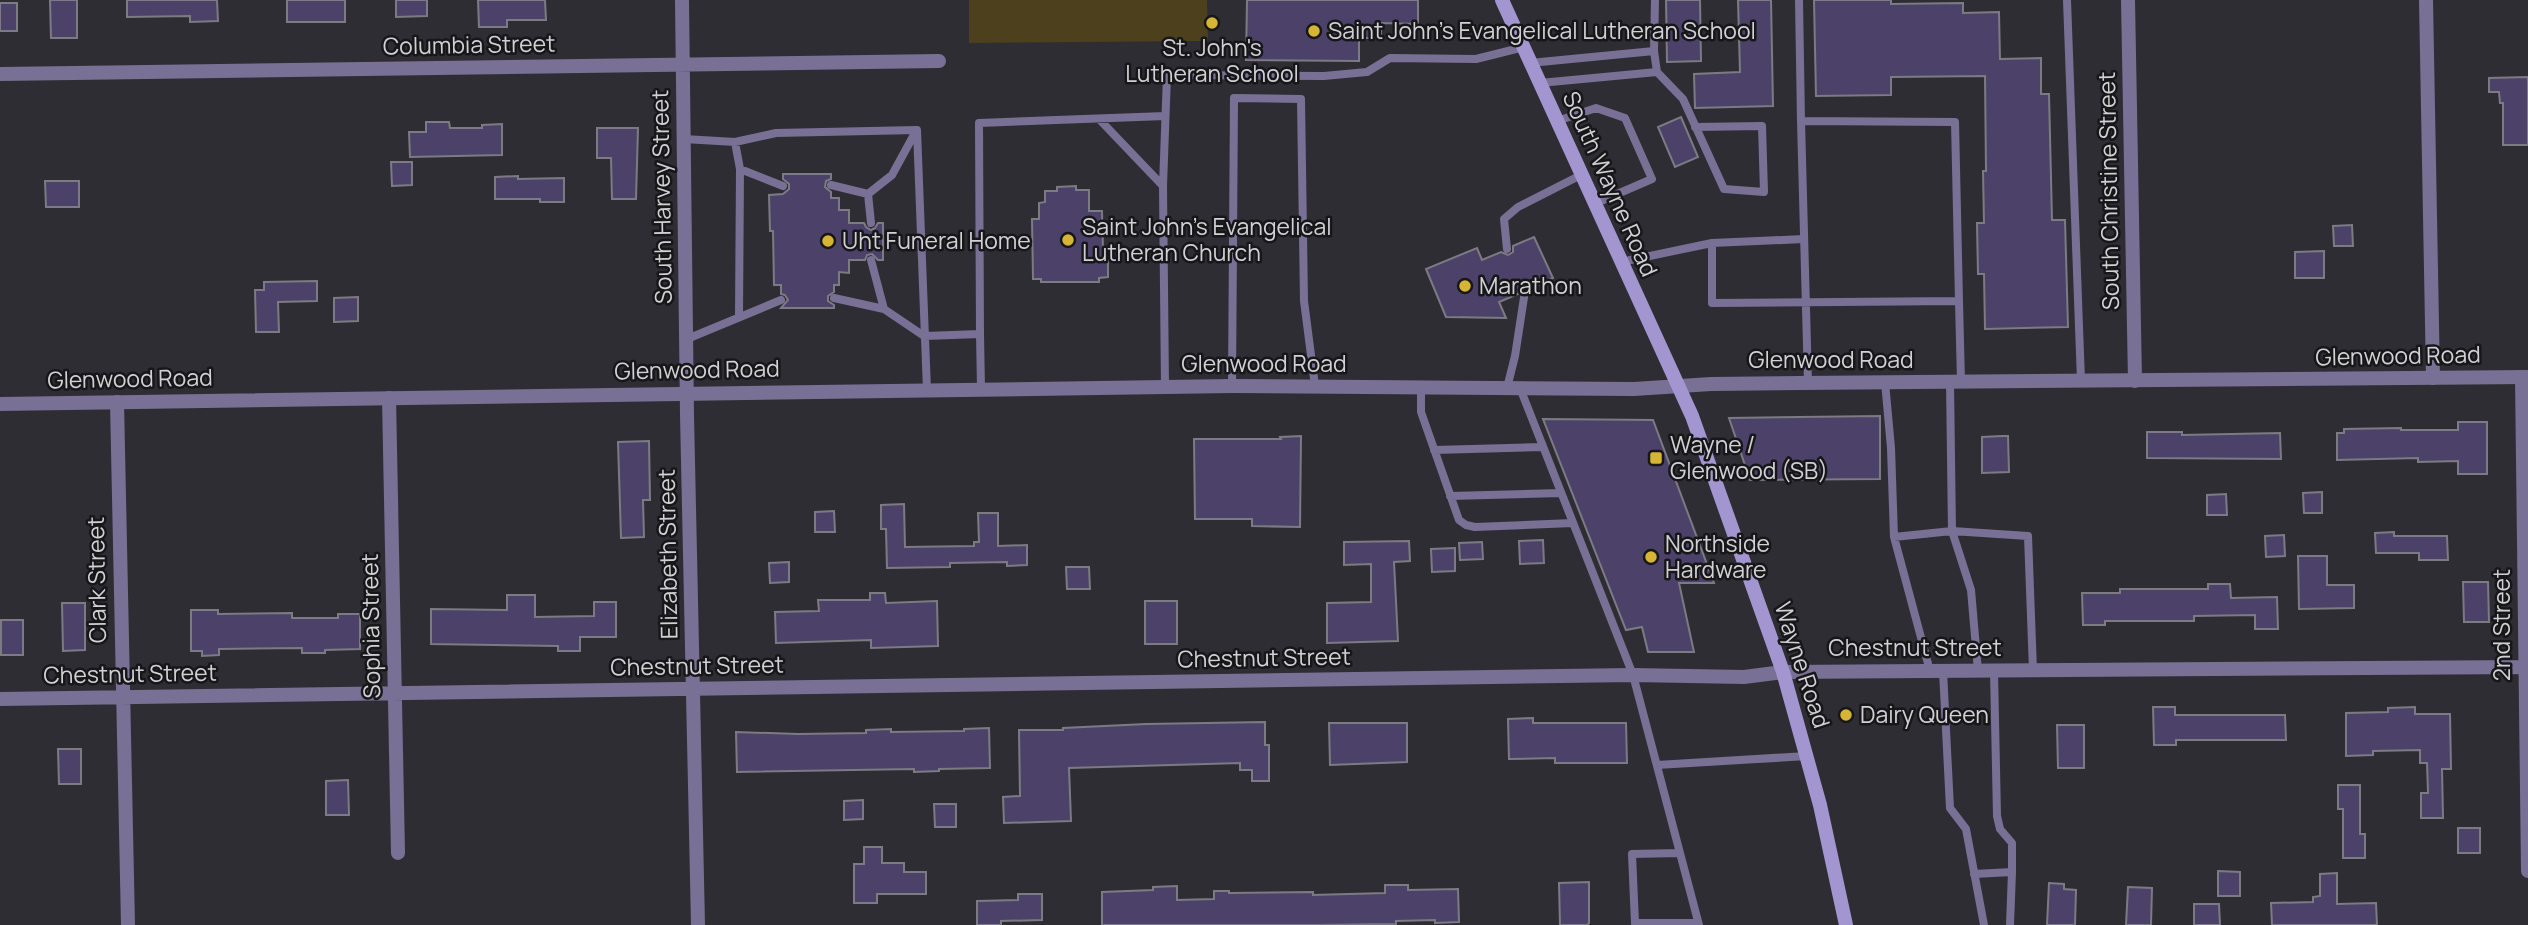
<svg xmlns="http://www.w3.org/2000/svg" width="2528" height="925" viewBox="0 0 2528 925" font-family="Manrope,sans-serif">
<style>
.green{fill:#4c411c}
.building{fill:#4c4269;stroke:#7c7a82;stroke-width:2}
.lines{fill:none;stroke-linecap:round;stroke-linejoin:round}
.service{stroke:#797095;stroke-width:8}
.minor{stroke:#797095;stroke-width:14}
.tertiary{stroke:#797095;stroke-width:14}
.secondary{stroke:#a395d0;stroke-width:14}
.poi-dot{fill:#d6b534;stroke:#171619;stroke-width:2.5}
.labels{text-anchor:middle;stroke-width:5;stroke-linejoin:round;paint-order:stroke}
.poi-label{font-size:23px;fill:#d1d0d5;stroke:#171619;text-anchor:start}
.street-label{font-size:23px;fill:#d1d0d5;stroke:#171619}
</style>
<rect width="100%" height="100%" fill="#2f2d34"/>
<path class="green" d="M969,0H1207L1208,41L969,43Z"/>
<path class="building" d="M50,0H77V38H51Z
M127,0H217L218,21L190,22V16L127,17Z
M287,0H345V22H287Z
M396,0H427V16L396,17Z
M478,0H545L546,20H507V27H479Z
M1247,0H1418V24L1381,23V38H1359V61L1246,60Z
M1666,0H1700L1701,61L1667,62Z
M1738,0H1771L1773,106L1695,108L1694,74L1740,72Z
M1814,0H1891V4L1963,3V13L1999,12L2000,59L2041,58V94H2049L2052,220H2065L2068,327L1985,329L1984,274H1978L1977,223H1984L1983,171H1986L1985,76L1891,77V95L1816,96Z
M0,3H17V31H0Z
M2528,77V145H2503V103H2500L2499,92H2489V78Z
M1681,117L1698,157L1675,167L1658,127Z
M426,122H449L450,128H482V125L502,124V155L410,157L409,132H426Z
M597,128H638L636,199H612L611,158H597Z
M391,162H412V185L392,186Z
M783,174H831V179L826,181L825,187L831,192V198H839V210H849V223H864L866,227L871,230L875,228L878,223H883V260H878L872,254L867,255L865,260H849V273L839,272V285H834V292L828,296V301L834,305V308H781L788,300L785,295L781,294V285H774L773,231H770L769,195L783,194L789,189V184L783,179Z
M518,176V179L564,178V202H540V199H495V177Z
M45,181H79V207H46Z
M1076,186V190H1089V211H1102L1103,251H1108V277L1099,278V282H1041V279H1033L1032,219H1039V203L1045,202V191H1057V187Z
M2352,225L2353,246H2334L2333,226Z
M1534,237L1553,278L1531,288L1527,285H1522L1518,294L1499,302L1506,318L1446,317L1426,269L1477,248L1482,260L1501,252L1508,255L1513,252V246Z
M2324,251V278H2295V252Z
M317,281V301L278,302L279,332H256L255,290H264V282Z
M358,297V321L334,322V298Z
M1880,416V479L1750,480L1729,418Z
M1543,419L1653,420L1714,583H1679L1694,652H1648L1642,627L1626,630Z
M2458,422H2487V474H2458V461L2418,462V458L2337,460V433H2344V429L2401,428V430H2458Z
M2147,432H2182V435L2280,433L2281,459L2147,458Z
M1301,436L1300,527L1252,526V519H1195L1194,439H1281L1280,437Z
M2002,436H2008L2009,472L1982,473V437Z
M649,441L650,500H643L644,537L621,538L618,442Z
M2322,492V513H2304L2303,493Z
M2226,494L2227,515H2207V495Z
M904,504L905,547L974,546V542H979L978,513H998V546L1027,545V565L1007,566V562L950,563V567L887,568L886,529H881V505Z
M834,511L835,532H815V512Z
M2394,532V536H2447L2448,560H2419V553H2376L2375,533Z
M2284,535L2285,556L2266,557L2265,536Z
M1543,540L1544,563L1520,564L1519,541Z
M1409,541L1410,561L1394,562L1398,641L1327,643V603L1371,602V564L1344,565V542Z
M1482,542L1483,559L1460,560L1459,543Z
M1455,548V571L1432,572L1431,549Z
M2298,556H2327V585H2354V608L2299,609Z
M789,562V582L770,583L769,563Z
M1066,567H1089L1090,589H1067Z
M2463,582H2488L2489,622H2464Z
M2208,584H2230L2231,598L2277,597L2278,629H2255V615L2194,616V621H2105V625H2083L2082,593H2120V589H2208Z
M870,593H885L886,603L937,601L938,646L871,648V640L776,643L775,612L819,611L818,600H870Z
M507,595H535V617L594,616V602H616V637H580V651H558V646L431,644V609L507,610Z
M1145,601H1177V644H1145Z
M62,603H85V650L63,651Z
M191,610H218V614L292,613V618H338V614H360V649L325,650V653H302V648L219,649V655L202,656V651H191Z
M1,620H23V655H1Z
M2153,707H2175V715H2285L2286,740H2176V745H2154Z
M2415,707V714H2450L2451,769H2442L2443,818H2421V793H2428L2427,763H2420V750L2373,751V755L2346,756V713L2388,712V708Z
M1533,718V723H1626L1627,763H1555V758L1509,759L1508,719Z
M1265,722V745H1269V781H1252V770H1240V763L1069,768L1071,821L1004,823L1003,797L1020,796L1019,730H1063V728L1146,724Z
M1329,723H1407V762L1330,765Z
M2057,725H2084V768H2058Z
M989,728L990,768L939,769V771L914,772V769L737,772L736,732L798,734L866,733V730L891,729V732L964,731V729Z
M58,749H81V784H59Z
M348,780L349,815H326V781Z
M2338,785H2360V834H2365V858H2343V809H2338Z
M863,800V819L844,820V801Z
M934,804H956V827H935Z
M2458,828H2480V853H2458Z
M864,847H882V863H904V872H926V894H877V903H854V864H864Z
M2218,871L2240,872V896H2218Z
M2337,873V904L2376,903L2377,925H2272L2271,903L2313,902V897L2320,896V874Z
M1589,882V923L1587,925H1560L1559,883Z
M2049,883L2064,884V889L2076,890L2075,925H2047Z
M1385,885H1408V890L1458,889L1459,922L1435,923V920L1396,921V924L1314,925H1102V892L1153,890V887L1177,886V900L1214,899V891H1229V893L1313,892V895L1385,893Z
M2128,887L2152,888L2151,925H2126Z
M1018,894H1042V920L1001,921V925H977V901L1018,900Z
M2194,904H2219L2220,925H2194Z"/>
<g class="lines">
<path class="service" d="M1799,0L1801,121
M2067,0L2081,381
M1654,51L1655,0
M1530,63L1654,51L1657,72L1540,83
M1657,72L1683,99L1724,189L1764,192L1762,126L1695,127
M1099,119L1163,186
M1557,121L1596,108L1625,118L1652,179L1594,204
M684,139L735,142L776,133L917,130L927,390
M735,142L740,169L783,186
M831,185L868,194L871,223
M868,194L892,175L916,131
M1712,243L1804,239
M1507,249L1504,219L1518,207L1581,175
M871,260L884,309
M1621,262L1712,243V303L1959,301L1961,382
M834,298L884,309L924,336L980,334L979,123L1165,116
M739,317L740,169
M980,334L981,389
M687,339L781,300
M1885,382L1891,448L1894,537L1930,671
M1808,383L1801,121L1955,122L1959,301
M1232,386L1234,98L1301,99L1304,301L1315,386
M1165,387L1163,186L1167,75L1324,76L1367,72L1390,58L1476,59L1524,47
M1421,387V412L1459,520L1466,525L1475,527L1573,523
M1507,388L1515,356L1525,291
M1520,388L1633,675L1699,925
M1434,450L1543,447
M1450,496L1561,493
M1894,537L1952,531L1950,382
M1943,671L1950,808L1966,829L1984,925
M1978,671L1971,590L1952,531L2028,536L2033,670
M1994,671L1997,816L2000,829L2012,843V872
M1657,765L1807,756
M1680,853L1632,854L1635,923H1698
M1974,874L2012,872L2010,925"/>
<path class="minor" d="M682,0L687,415L698,925
M2128,0L2135,381
M2426,0L2433,378
M0,74L939,61
M2522,377L2528,871
M389,398L398,853
M117,402L128,925
M0,699L1633,675L1744,677L1783,672L2528,667"/>
<path class="tertiary" d="M0,404L1232,386L1634,389L1711,384L1801,383L2528,377"/>
<path class="secondary" d="M1502,0L1692,416L1783,672L1820,805L1846,925"/>
</g>
<g class="poi-dot">
<circle cx="1212" cy="23" r="7"/>
<circle cx="1314" cy="31" r="7"/>
<circle cx="1068" cy="240" r="7"/>
<circle cx="828" cy="241" r="7"/>
<circle cx="1465" cy="286" r="7"/>
<rect x="1649" y="451" width="14" height="14" rx="3.5"/>
<circle cx="1651" cy="557" r="7"/>
<circle cx="1846" cy="715" r="7"/>
</g>
<g class="labels">
<g class="poi-label">
<text x="1328" y="39">Saint John's Evangelical Lutheran School</text>
<text x="1212" y="56" text-anchor="middle">St. John's<tspan x="1212" dy="26">Lutheran School</tspan></text>
<text x="1082" y="235">Saint John's Evangelical<tspan x="1082" dy="26">Lutheran Church</tspan></text>
<text x="842" y="249">Uht Funeral Home</text>
<text x="1479" y="294">Marathon</text>
<text x="1670" y="453">Wayne /<tspan x="1670" dy="26">Glenwood (SB)</tspan></text>
<text x="1665" y="552">Northside<tspan x="1665" dy="26">Hardware</tspan></text>
<text x="1860" y="723">Dairy Queen</text>
</g>
<g class="street-label">
<text transform="translate(469 45) rotate(-1)" y="8">Columbia Street</text>
<text transform="translate(1610 184) rotate(66)" y="8">South Wayne Road</text>
<text transform="translate(2109 191) rotate(-91)" y="8">South Christine Street</text>
<text transform="translate(662 197) rotate(-91)" y="8">South Harvey Street</text>
<text transform="translate(2398 356) rotate(-1)" y="8">Glenwood Road</text>
<text x="1831" y="368">Glenwood Road</text>
<text x="1264" y="372">Glenwood Road</text>
<text transform="translate(697 370) rotate(-1)" y="8">Glenwood Road</text>
<text transform="translate(130 379) rotate(-1)" y="8">Glenwood Road</text>
<text transform="translate(668 554) rotate(-91)" y="8">Elizabeth Street</text>
<text transform="translate(97 580) rotate(-91)" y="8">Clark Street</text>
<text transform="translate(2502 625) rotate(-90)" y="8">2nd Street</text>
<text transform="translate(371 626) rotate(-91)" y="8">Sophia Street</text>
<text x="1915" y="656">Chestnut Street</text>
<text transform="translate(1264 658) rotate(-1)" y="8">Chestnut Street</text>
<text transform="translate(1802 665) rotate(72)" y="8">Wayne Road</text>
<text transform="translate(697 666) rotate(-1)" y="8">Chestnut Street</text>
<text transform="translate(130 674) rotate(-1)" y="8">Chestnut Street</text>
</g>
</g>
</svg>
